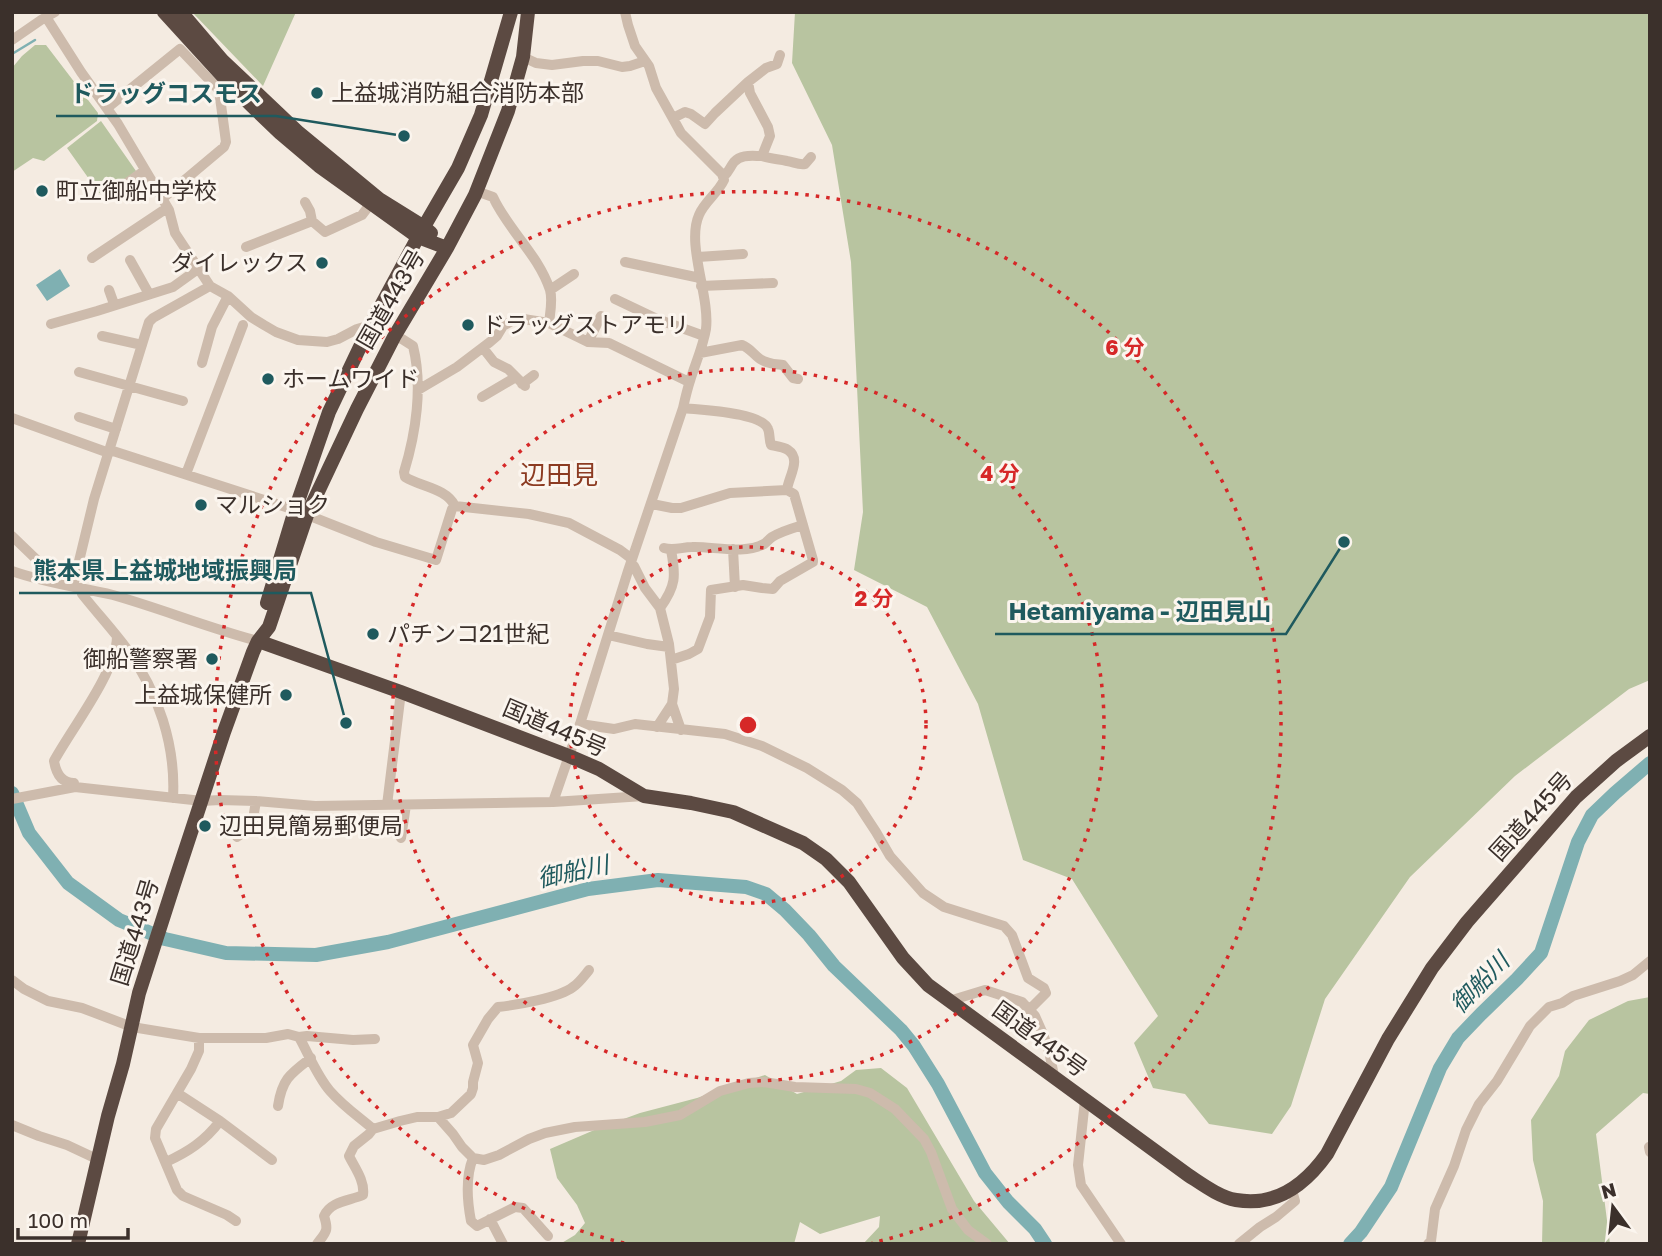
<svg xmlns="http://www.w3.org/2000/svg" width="1662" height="1256" viewBox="0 0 1662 1256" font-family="'Golos Text','Noto Sans JP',sans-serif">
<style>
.green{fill:#b8c4a0}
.water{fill:#7fb0b2}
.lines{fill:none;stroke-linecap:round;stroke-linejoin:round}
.stream{stroke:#7fb0b2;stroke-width:2.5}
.river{stroke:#7fb0b2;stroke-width:14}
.minor{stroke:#cdbbac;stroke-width:10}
.highway{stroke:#5c4a42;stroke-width:14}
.ring{fill:none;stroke:#d62828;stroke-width:3.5;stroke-dasharray:3.5 7}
.poi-dot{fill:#1f5a5e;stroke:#fbf5ee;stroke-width:2.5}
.labels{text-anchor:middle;stroke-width:6;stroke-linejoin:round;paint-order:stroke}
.poi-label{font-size:23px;fill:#3b302b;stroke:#fbf5ee;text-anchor:start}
.street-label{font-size:23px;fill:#3b302b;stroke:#fbf5ee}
.water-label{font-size:24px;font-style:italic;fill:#1f5a5e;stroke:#fbf5ee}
.quarter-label{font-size:26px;fill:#8c3b22;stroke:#fbf5ee}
.centre{fill:#d62828;stroke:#fbf5ee;stroke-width:3.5}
.ring-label{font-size:21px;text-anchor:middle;font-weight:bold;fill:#d62828;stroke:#fbf5ee;stroke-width:6;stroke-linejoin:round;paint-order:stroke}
.leader{fill:none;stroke:#1f5a5e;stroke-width:2.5}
.callout-dot{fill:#1f5a5e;stroke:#fbf5ee;stroke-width:2.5}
.callout-label{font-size:24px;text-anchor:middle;font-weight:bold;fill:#1f5a5e;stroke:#fbf5ee;stroke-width:6;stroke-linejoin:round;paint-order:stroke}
</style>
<rect width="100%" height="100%" fill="#f4ebe1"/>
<path class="green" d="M192,12H296L263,86Z
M795,12H1650V680L1629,689L1515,776L1410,877L1325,999L1291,1106L1272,1134L1209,1124L1185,1094L1153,1088L1134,1043L1158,1016L1072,879L1023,860L978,704L927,607L854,570L863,512L851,262L832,145L792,63Z
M35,45H46L98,113L97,121L44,161L33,158L12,172V68L22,56Z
M101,121L136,171L106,194L99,193L67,148Z
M1650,997V1094L1643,1093L1596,1134L1610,1244H1542L1543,1201L1533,1160L1531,1120L1559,1076L1565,1051L1589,1020L1628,1001Z
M881,1068L907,1088L974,1201L1010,1244H863L879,1227L880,1216L820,1234L800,1222L794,1244H560L575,1235L585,1223L577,1205L557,1178L550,1149L599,1128L640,1113L697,1098L765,1075L797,1094L841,1081L856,1070Z"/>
<path class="water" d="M60,269L70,286L47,301L36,285Z"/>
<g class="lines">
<path class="stream" d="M12,54L35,40"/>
<path class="river" d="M12,793L29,833L68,883L119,920L165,939L226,953L316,955L388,942L588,889L658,880L746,887L766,894L785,910L809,935L834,966L901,1030L914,1046L938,1084L985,1173L1008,1202L1035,1229L1045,1244
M1350,1244L1361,1232L1391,1187L1440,1068L1458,1038L1481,1014L1517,979L1541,953L1578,842L1592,815L1615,793L1650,763"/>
<path class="minor" d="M46,17L81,72L118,124L169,210L175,233L210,286L228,296L251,317L264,325L276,332L298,340L327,342L338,339L357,329L364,327L369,328
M12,40L41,20L55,12
M523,57L536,63L552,65L583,61H598L622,67L630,66L645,61
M107,108L180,49L219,90L226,142L224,147L162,199
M673,118L685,112L691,114L705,124L715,113L748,82L766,68L777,64L780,55
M762,156C770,159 778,159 787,161C794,162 798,165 805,164L811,157
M724,176C729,172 730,167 734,162C741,154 752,156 762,156L770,136L768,127L750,93L748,82
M476,191L493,197C508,230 538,254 550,290C553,300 550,313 549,323
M108,196L144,171
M305,202L310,211L312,221
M246,247L312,221L325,232L362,215L371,203
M698,257L743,254
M92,258L167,208
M130,260L149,294
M625,262L700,278
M701,286L773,283
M109,290L114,304
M550,290L574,274
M615,299L657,319L704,336
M51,324L97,311L173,287L198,269
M102,336L142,345
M394,337L402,339L413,346C423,386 416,433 404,472L405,477C421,487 446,488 455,506L529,514L569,523L620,550L632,559
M588,342L601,316
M483,348L494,362L508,369L525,386
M700,353L742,345C750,348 753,354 760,359C767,364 775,364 783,365L793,378L798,379
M202,363L212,327L228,296
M79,372L183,401
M522,384L534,375
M418,390L457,367L490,342L497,336L503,326L517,318L549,323L588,342L609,343L689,382
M482,397L516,377
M79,417L116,429
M12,418L109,453
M110,450L295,510L376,542L436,560L452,509L455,506
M186,474L243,325
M652,504L672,508H681L730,493L787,490
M12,536L62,584
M664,548C674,551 682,547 692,547C712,546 744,555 764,544C767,542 769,539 772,537C782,531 793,528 803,525
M733,549L735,587
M631,565L634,566L645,588L660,608L669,644L674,689L672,704L681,730
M12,571C45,583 79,587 113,595C162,609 209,628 258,641
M73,586L94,499L149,322L153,318L210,286
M81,588L82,594C97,613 113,630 127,649C158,692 176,745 173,798
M660,608C676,586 676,576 671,550
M608,635L647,644L669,647
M671,660L689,654L698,649L710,617L711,590L743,585L762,588L773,589L780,581L813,562V560L794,494L787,490C788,478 802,459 788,450C784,447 776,446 771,445C769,440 770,433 768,429C762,412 700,410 683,408
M580,724L614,729L635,724L725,734L762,746L807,768L842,790L857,803L876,832L890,856L923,893L944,907L1004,926L1012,935L1028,978L1044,988L1046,993L1029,1010
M657,727L672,704
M74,783C61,783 56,773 54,761C72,728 116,672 117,637
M12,799L75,787L202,801L220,800L256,801L315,806L553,802L644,796
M553,802L580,724L628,571L683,408C685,399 687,390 690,381C695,364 703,347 706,329C710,296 686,244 699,215C704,202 718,193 724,180L722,174L681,133L656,88L649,66L635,46L628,25L625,12
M387,805L401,692
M237,837L257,823L258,820L254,813L256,801
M401,838L406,805
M12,980L24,989L48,1001L82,1008L132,1027L199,1038H266L288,1034L299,1037C309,1055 317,1076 330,1091C343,1106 359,1117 373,1129
M949,1001L985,990L1022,1002L1035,1016L1043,1034L1049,1051L1054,1076
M299,1037L307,1036L353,1040L375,1039
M199,1038V1051L191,1069L156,1129L155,1138L177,1190L183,1196L227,1215L236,1221
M177,1093L220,1121L272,1160
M1085,1100L1078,1165L1081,1185L1121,1244
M278,1106C282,1079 290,1074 311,1058
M438,1117L453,1134L462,1147L473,1158L484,1160L499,1155L529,1139L545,1133L575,1127L645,1122L680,1115L720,1091L749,1083L764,1082L795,1087L856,1089L870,1093L895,1109L924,1139L931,1152L952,1209L968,1230L987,1244
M12,1125L39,1136L67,1145L99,1160
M1649,1147L1650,1152
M473,1158C465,1178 467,1200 471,1221L477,1226L515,1207L523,1208L548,1236
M166,1162C188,1152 205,1141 220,1121
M490,1219L503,1244
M317,1244C326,1232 329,1231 324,1216C331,1201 349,1201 363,1195C365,1181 355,1168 349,1156L354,1146L369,1134L373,1129L400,1121L417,1117H438L451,1113L471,1094L473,1088V1082L478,1063L473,1045L488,1019L498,1007C516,1005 559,998 573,987C579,983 584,976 589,970
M1239,1244L1260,1227L1276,1217L1295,1201L1292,1190
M1428,1244L1431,1241L1435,1209L1454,1166L1466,1130L1479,1104L1497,1081L1530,1026L1549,1007L1562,1003L1573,996L1620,981L1633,975L1650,961"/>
<path class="highway" d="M164,12L227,81L252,106L280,133L319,166L418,237L447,248
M181,12L222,60L299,133L379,199L424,227L431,233
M267,603L295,510L329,412L369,328L418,237L458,168L481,115L511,12
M258,641L401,692L569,756L599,769L644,796L691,803L733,812L803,843L826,859L849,882L903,958L928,985L1188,1175C1202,1184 1219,1197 1236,1200C1276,1207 1305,1185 1327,1154L1388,1039L1432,968L1467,922L1576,797L1616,761L1650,736
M78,1244L108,1116L123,1064L139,993L174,884L224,732L253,652L258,641L269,627L307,515L357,409L394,337L447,248L475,195L508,111L523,57L528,12"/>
</g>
<g class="ring">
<circle cx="748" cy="725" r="178"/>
<circle cx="748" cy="725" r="356"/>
<path d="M624 1243A533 533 0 1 1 872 1243"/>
</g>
<g class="poi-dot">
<circle cx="317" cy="93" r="7"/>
<circle cx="42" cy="191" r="7"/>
<circle cx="322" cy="263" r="7"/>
<circle cx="468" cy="325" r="7"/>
<circle cx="268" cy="379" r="7"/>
<circle cx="201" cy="505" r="7"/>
<circle cx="373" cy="634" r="7"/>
<circle cx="212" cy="659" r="7"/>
<circle cx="286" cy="695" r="7"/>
<circle cx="205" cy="826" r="7"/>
</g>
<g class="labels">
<g class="poi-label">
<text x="331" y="101">上益城消防組合消防本部</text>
<text x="56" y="199">町立御船中学校</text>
<text x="308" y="271" text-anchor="end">ダイレックス</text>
<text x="482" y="333">ドラッグストアモリ</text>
<text x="282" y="387">ホームワイド</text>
<text x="215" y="513">マルショク</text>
<text x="387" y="642">パチンコ21世紀</text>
<text x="198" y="667" text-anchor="end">御船警察署</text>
<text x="272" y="703" text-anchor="end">上益城保健所</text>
<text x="219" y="834">辺田見簡易郵便局</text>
</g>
<g class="street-label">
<text transform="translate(391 299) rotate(-60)" y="8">国道443号</text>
<text transform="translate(555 728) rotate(23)" y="8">国道445号</text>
<text transform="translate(1531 816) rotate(-48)" y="8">国道445号</text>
<text transform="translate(135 932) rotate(-73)" y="8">国道443号</text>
<text transform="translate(1040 1039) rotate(36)" y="8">国道445号</text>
</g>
<g class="water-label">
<text transform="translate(573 872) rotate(-12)" y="8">御船川</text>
<text transform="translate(1480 983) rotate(-46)" y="8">御船川</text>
</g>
<g class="quarter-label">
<text x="559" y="484">辺田見</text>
</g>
</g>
<circle cx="748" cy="725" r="10" class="centre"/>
<g class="ring-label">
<text x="1125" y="355">6 分</text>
<text x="1000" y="481">4 分</text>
<text x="874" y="606">2 分</text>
</g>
<path class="leader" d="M404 136L276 116H56M346 723L311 593H19M1344 542L1286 634H995"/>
<g class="callout-dot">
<circle cx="404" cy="136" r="7"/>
<circle cx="346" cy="723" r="7"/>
<circle cx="1344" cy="542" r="7"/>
</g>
<g class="callout-label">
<text x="166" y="102">ドラッグコスモス</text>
<text x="165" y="579">熊本県上益城地域振興局</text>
<text x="1140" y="620">Hetamiyama - 辺田見山</text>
</g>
<rect width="1662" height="1256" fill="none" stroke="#3b302b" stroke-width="28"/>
<g transform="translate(1613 1207) rotate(345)" stroke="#fbf5ee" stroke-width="5" paint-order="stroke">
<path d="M0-5L12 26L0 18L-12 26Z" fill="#3b302b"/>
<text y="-10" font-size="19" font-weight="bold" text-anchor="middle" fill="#3b302b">N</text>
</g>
<path d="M18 1228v10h110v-10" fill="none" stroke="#3b302b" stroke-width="3.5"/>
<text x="28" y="1228" font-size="21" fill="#3b302b" stroke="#fbf5ee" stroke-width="5" paint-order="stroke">100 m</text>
</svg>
